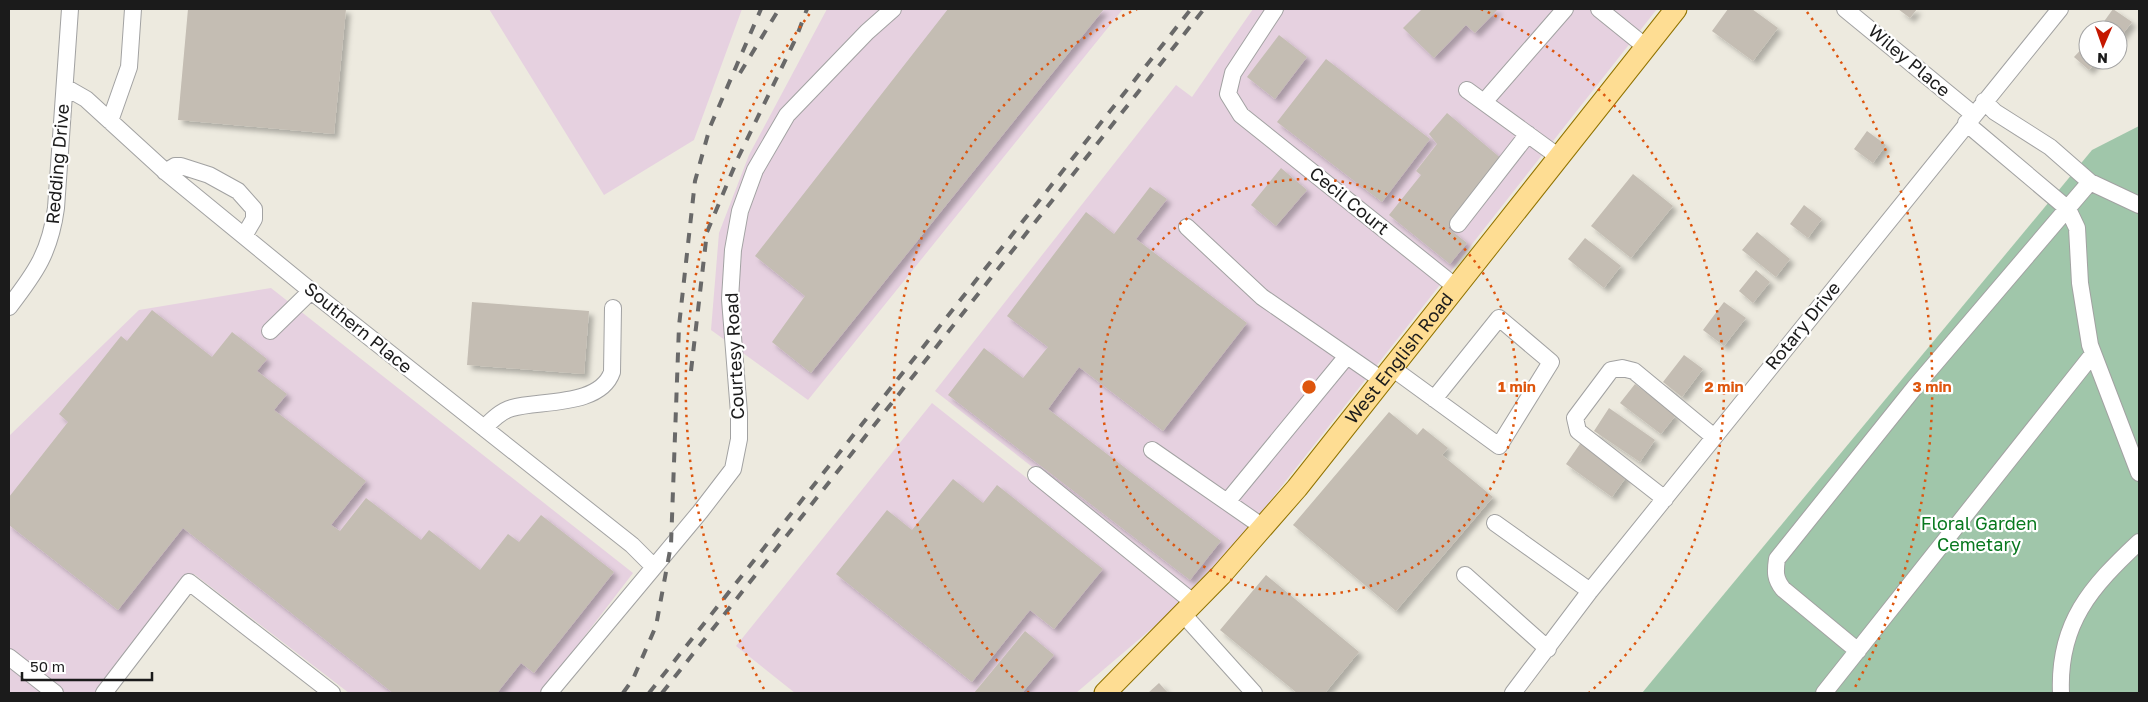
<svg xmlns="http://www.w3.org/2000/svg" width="2148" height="702" viewBox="0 0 2148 702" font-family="'Golos Text',sans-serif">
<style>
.industrial{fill:#e6d1e0}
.cemetery{fill:#a0c6aa}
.building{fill:#c4bdb3;filter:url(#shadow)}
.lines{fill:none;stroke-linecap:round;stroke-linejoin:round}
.minor-casing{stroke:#a2a2a2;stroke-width:18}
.major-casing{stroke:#917300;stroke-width:23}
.minor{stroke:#fff;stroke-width:16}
.major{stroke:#fedd93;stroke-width:21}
.rail{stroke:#696969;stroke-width:4;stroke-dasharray:10 10;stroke-linecap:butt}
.ring{fill:none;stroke:#de560d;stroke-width:2.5;stroke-dasharray:2.5 5}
.labels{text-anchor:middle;stroke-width:4.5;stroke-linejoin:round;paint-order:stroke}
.street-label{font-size:18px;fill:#1b1b1b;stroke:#fff}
.park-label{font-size:18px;fill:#08791f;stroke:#fff}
.centre{fill:#de560d;stroke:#fff;stroke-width:2.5}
.ring-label{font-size:15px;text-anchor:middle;font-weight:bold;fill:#de560d;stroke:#fff;stroke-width:4.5;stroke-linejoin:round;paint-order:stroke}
</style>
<defs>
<filter id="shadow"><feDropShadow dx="4.5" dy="4.5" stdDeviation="2.5" flood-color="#0004"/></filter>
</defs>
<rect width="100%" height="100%" fill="#edeadf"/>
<path class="industrial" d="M489,9H742L694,140L604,195Z
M827,9H1123L808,400L711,330L719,233L749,155Z
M1253,9H1657L1196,595L935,391L1176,85L1192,97Z
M271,288L633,573L541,693H349L194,574L101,693H9V436L139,310Z
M932,403L1183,602L1076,693H795L736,646Z"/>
<path class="cemetery" d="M2139,126V693H1642L2092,150Z"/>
<path class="building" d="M188,9H346L334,134L178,120Z
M948,9H1104L811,373L772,342L805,296L755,256Z
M1422,9H1498L1475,33L1466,25L1434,58L1403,28Z
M1728,9H1752L1778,28L1753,61L1712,31Z
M1898,9H1917L1910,18Z
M2113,9L2132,22L2118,40V30H2104L2100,27Z
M1279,35L1307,57L1275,99L1247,77Z
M2088,42V60H2098L2089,70L2074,57Z
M1326,59L1430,139L1382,202L1277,122Z
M1447,113L1503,160L1448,228L1467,243L1450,264L1389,215L1421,175L1416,171L1437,144L1429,134Z
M1867,131L1886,145L1873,163L1854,149Z
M1281,168L1307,190L1276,226L1251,205Z
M1633,174L1673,206L1631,258L1591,226Z
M1150,187L1167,199L1136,239L1247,323L1163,431L1079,367L1048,409L1221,541L1190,580L948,395L984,348L1023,378L1048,347L1007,316L1086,212L1114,234Z
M1804,205L1822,219L1808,238L1790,224Z
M1757,232L1790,259L1776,277L1742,250Z
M1585,238L1621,266L1604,288L1568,259Z
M1756,270L1770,282L1753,303L1739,291Z
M472,302L589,311L584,374L467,365Z
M1724,302L1746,318L1724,346L1703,330Z
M152,310L212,357L232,332L267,359L257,371L287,394L274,410L366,481L331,525L340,531L366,498L421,540L429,530L480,570L508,534L519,542L541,515L614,572L534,673L521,663L497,693H393L183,528L118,610L9,525V497L68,422L59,414L121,336L127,341Z
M1684,355L1703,369L1682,397L1663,382Z
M1635,384L1676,415L1661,434L1620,403Z
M1609,408L1655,440L1640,462L1594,431Z
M1389,412L1417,435L1423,428L1448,448L1442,455L1493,497L1396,611L1293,525Z
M1582,441L1627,476L1612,497L1566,464Z
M953,479L983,503L997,485L1103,569L1054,629L1030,610L972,682L836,574L887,510L912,530Z
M1266,575L1359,652L1325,693H1297L1220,630Z
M1025,631L1054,655L1022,693H974Z
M1159,683L1168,693H1148Z"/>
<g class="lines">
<g class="minor-casing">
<path id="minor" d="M1275,9L1233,73L1228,94L1241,115L1456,287
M1599,9L1646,47
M1845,9L1973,114
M65,87L86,99L167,173L311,291L632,545L653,566
M1467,90L1559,157
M1984,101L1995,112L2050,147L2090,182L2139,205
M1484,102L1565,9
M110,121L129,67L133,9
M1966,123L2068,209L2077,228L2080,283L2090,345L2139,473
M165,172L175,166H181L209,175L238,191L254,209V219L244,236
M1458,224L1528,134
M1187,227L1262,297L1382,380
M9,307C36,272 50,252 56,208L70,9
M270,331L311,291
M1392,368L1499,446L1551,362L1499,318L1434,399
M484,428C492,420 501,411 512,408C539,400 600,407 612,372L613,308
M1152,450L1263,527
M1036,475L1194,603
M1665,499L1578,431L1575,418L1611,370L1622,368L1634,371L1714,437
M1227,502L1347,356
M1495,523L1590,591
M1465,575L1548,649
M1183,614L1254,693
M1858,651L1783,589C1775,579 1775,572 1777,559L1915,387L2090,182
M9,657L55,693
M104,693L189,582L332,693
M549,693L700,512L733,469L739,439V413L730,299L733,250L740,211L755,170L787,115L867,32L893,9
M1513,693L1590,591L2060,9
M1824,693L2093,354
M2061,693C2058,623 2091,587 2139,542"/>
</g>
<g class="major-casing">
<g id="major">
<path id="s1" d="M1105,693L1221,575L1297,488L1676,9"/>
</g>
</g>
<use href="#minor" class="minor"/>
<use href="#major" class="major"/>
<path class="rail" d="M740,73L779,9
M691,371L707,232L738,158L796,38L807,9
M623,693L633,679L656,626L671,545L679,326L695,181L710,127L761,9
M649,693L1191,9
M662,693L1204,9"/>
</g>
<g class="ring">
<circle cx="1309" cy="387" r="208"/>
<path d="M1029 693A415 415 0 0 1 1137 9M1481 9A415 415 0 0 1 1589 693"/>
<path d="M764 689A623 623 0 0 1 811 12M1807 12A623 623 0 0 1 1854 689"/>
</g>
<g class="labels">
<g class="street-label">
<text transform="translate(1909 61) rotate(40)" y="6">Wiley Place</text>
<text transform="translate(58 164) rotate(-85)" y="6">Redding Drive</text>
<text transform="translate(1349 201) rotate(39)" y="6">Cecil Court</text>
<text transform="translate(1803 326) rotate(-51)" y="6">Rotary Drive</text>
<text transform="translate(358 328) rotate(39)" y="6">Southern Place</text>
<text transform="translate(735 356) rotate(-93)" y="6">Courtesy Road</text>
<text dy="6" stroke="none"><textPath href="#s1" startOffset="446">West English Road</textPath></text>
</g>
<g class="park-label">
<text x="1979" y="530">Floral Garden<tspan x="1979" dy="21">Cemetary</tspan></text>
</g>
</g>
<circle cx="1309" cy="387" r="8" class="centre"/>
<g class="ring-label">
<text x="1517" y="392">1 min</text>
<text x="1724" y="392">2 min</text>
<text x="1932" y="392">3 min</text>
</g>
<rect width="2148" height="702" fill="none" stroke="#1b1b1b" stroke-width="20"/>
<g transform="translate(2103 45) rotate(182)"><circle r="24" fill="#ffffff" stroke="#a4a4a4"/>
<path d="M0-4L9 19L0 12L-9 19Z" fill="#c51800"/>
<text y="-8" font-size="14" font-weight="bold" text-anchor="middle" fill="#1b1b1b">N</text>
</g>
<path d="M22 672v8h130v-8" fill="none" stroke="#1b1b1b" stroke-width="2.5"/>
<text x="30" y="672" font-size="15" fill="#1b1b1b" stroke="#ffffff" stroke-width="4" paint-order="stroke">50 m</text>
</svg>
